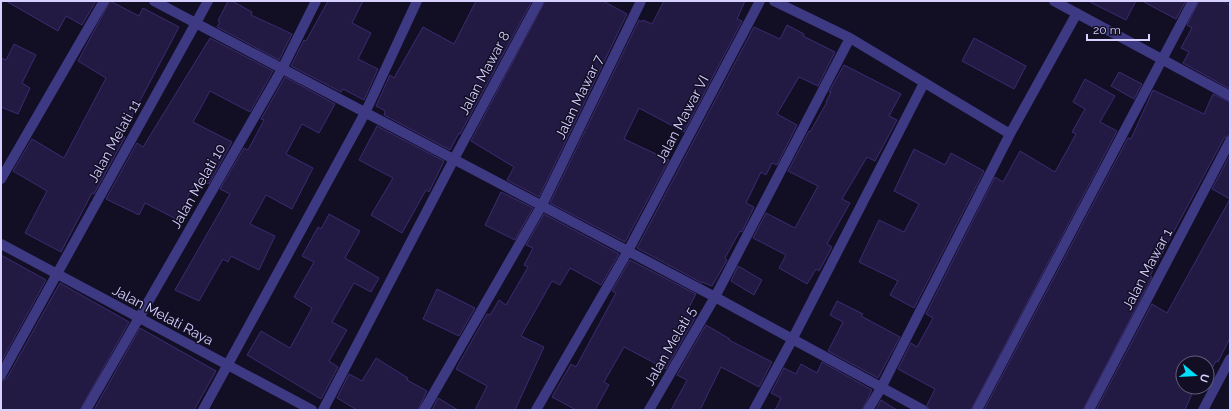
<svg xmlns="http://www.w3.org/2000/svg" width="1231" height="411" viewBox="0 0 1231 411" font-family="Raleway,sans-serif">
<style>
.building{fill:#231a44;stroke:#3b2c70}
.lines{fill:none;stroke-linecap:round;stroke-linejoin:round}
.street{stroke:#3d3982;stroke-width:10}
.labels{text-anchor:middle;stroke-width:3;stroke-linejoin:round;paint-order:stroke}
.street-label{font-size:14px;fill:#d7d1ff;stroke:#120e24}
</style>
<rect width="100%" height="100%" fill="#120e24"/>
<path class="building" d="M6,1H96L82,25L66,16L58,31Z
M110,1L139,16L143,8L179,27L122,135L125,137L94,194L92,193L61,252L25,233L47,191L13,171L32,139L64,158L106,78L78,61Z
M228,1H232L252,12L251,15L292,34L279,60L217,27L220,22L218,21Z
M328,1H363L352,23L371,33L358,59L378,69L364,100L343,89L341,92L291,66L304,40L306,41Z
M476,1H532L460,134L459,133L450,150L384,115L385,112L384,110L376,106L390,75L394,78L423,27L454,44Z
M545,1H603L627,14L539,197L507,180L514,167L471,141Z
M664,1H745L737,19L742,21L684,132L639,108L624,139L669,160L625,242L550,203L639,20L642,22L643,20L652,24Z
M1088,1H1136L1126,20Z
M1142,1H1186L1176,19Z
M1199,1H1223L1230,5V89L1183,63L1189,52L1181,48L1192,28L1187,25Z
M787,25L804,34L803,36L835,52L818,86L799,77L777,114L797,125L777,165L772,163L766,175L761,172L746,203L754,207L742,232L740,231L725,258L727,260L712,286L702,282V283L637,248L754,27L780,39Z
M210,38L273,71L250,112L210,91L193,122L232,142L209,184L197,179L176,219L145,203L139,215L106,199L137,143L143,147Z
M974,38L1026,66L1014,89L962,61Z
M14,44L36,55L22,83L30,88L18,114L1,107V58L6,60Z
M844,65L901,94L889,116L897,120L875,161L867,157L842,199L850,203L827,244L832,247L819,271L816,269L807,284L779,268L786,255L753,238L766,213L795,228L818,186L788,171L809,131L810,132L827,102H826L831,92H829Z
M1119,72L1142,84L1134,99L1111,86Z
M285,77L335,104L319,133L302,124L286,154L313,168L292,209L266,195L250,224L275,236L259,270L231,256L228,262L223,259L199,301L175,290L230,194L220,189L244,148L248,150L264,120L261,119Z
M1085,79L1115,96L1100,122L1117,131L971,410H929L927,405L935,389L898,369L911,343L917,347L933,318L926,314L995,177L1003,182L1020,151L1055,172L1076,134L1072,132L1085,109L1073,102Z
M1153,90L1204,114L1213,94L1230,102V135L1224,138L1150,276L1152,277L1083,410H984L1128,138L1131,139Z
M377,126L444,161L429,192L426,190L402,233L371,215L393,178L359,160Z
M914,149L945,165L951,153L984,171L914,308L890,295L898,281L859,262L879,220L904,232L919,204L894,191Z
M1230,155V338L1218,362L1216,361L1208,376L1207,375V363H1183V387H1195L1185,410H1096L1152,304L1167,313L1230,199L1212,189Z
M501,192L533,208L515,240L485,225Z
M329,214L360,231L345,258L379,278L371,292L354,283L332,322L347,330L329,361L338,367L321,399L247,355L261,331L290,348L312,308L294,297L314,262L302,256L318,227L321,229Z
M544,214L619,254L601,285L570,268L560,285L552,281L521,336L544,347L515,410H475L487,386L456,369L487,314L490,315L499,300L506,305L528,267L524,265L533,248L526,245Z
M1,255L46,280L1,362Z
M630,260L696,294L686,313L695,318L666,369L624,347L604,382L609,385L595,410H576L552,397L571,364L576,367L616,293L612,291Z
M738,266L762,280L754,295L731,281Z
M60,283L129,322L80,410H1V381L7,378Z
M437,289L475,308L459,336L423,319Z
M837,301L863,314L861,316L900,337L878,378L828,351L843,322L830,315Z
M706,325L730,339L729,340L772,362L759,387L721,367L700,410H671L687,380L677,375Z
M140,328L216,371L194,410H94Z
M376,358L408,378L407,380L427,391L418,410H357L337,398L349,374L362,381Z
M822,362L872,390L862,410H775L781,398L771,393L784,368L796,374L801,364L817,373Z
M438,398L458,410H432Z
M881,400L897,410H876Z"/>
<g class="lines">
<path class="street" d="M154,1L715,297L923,410
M774,1L850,38L1010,134
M1054,1L1230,96
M1,179L104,1
M1,244L312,410
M1,375L208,1
M86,410L282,69L316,1
M203,410L365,113L417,1
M323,410L454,159L539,1
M424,410L542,205L641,1
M536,410L628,251L760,1
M649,410L715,297L850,38
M754,410L792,340L924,83
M868,410L881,388L1010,134L1077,13
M977,410L1193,1
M1089,410L1230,141
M1203,410L1230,359"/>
</g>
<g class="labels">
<g class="street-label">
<text transform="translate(484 73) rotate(-62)" y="5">Jalan Mawar 8</text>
<text transform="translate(579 97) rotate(-64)" y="5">Jalan Mawar 7</text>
<text transform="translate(682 119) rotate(-62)" y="5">Jalan Mawar VI</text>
<text transform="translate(114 141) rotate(-61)" y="5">Jalan Melati 11</text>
<text transform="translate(198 186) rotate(-60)" y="5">Jalan Melati 10</text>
<text transform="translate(1147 269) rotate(-62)" y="5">Jalan Mawar 1</text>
<text transform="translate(163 315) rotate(28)" y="5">Jalan Melati Raya</text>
<text transform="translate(670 346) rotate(-60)" y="5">Jalan Melati 5</text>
</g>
</g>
<rect width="1231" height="411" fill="none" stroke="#d7d1ff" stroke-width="4"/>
<g transform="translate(1195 375) rotate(108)"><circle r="19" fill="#120e24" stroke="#615c7c"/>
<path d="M0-3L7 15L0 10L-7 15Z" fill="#01defa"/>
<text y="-6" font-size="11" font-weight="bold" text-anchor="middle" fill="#d7d1ff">U</text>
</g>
<path d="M1087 34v6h62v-6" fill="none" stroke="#d7d1ff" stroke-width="2"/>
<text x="1093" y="34" font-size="12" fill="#d7d1ff" stroke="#120e24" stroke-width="3" paint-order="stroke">20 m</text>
</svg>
